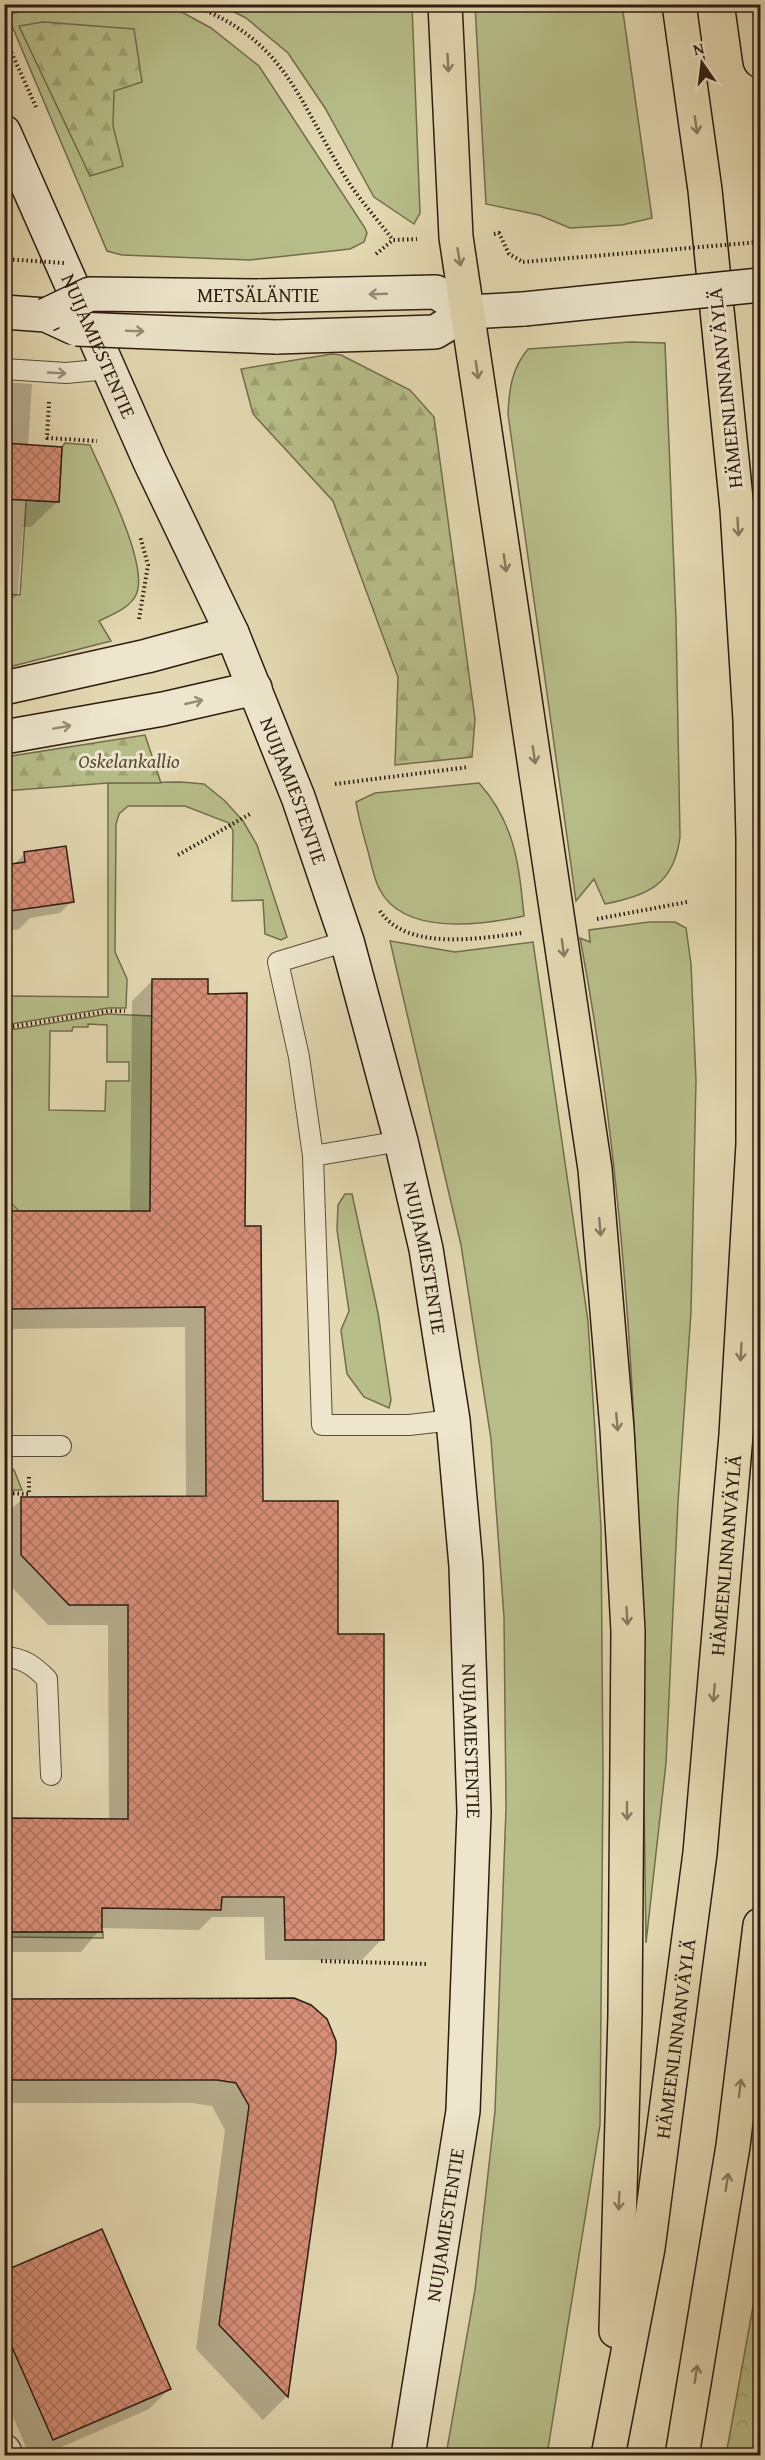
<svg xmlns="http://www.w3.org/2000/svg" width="765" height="2460" viewBox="0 0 765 2460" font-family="'Gentium Book Plus',serif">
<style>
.grass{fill:#b7be89;stroke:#736d4d;stroke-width:1.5;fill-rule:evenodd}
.forest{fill:url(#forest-firs);stroke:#736d4d;stroke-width:1.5}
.park{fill:url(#park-crowns);stroke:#736d4d;stroke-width:1.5}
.shadow{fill:#0003}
.building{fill:url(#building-cross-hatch);stroke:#2f1c11;stroke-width:1.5}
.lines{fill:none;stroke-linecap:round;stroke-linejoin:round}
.lane-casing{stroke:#5c4b39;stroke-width:22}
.street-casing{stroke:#5c4b39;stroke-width:36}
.secondary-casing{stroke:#2f1c11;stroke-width:36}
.highway-casing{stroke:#2f1c11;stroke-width:36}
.path{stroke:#2f1c11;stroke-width:4;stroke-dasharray:1.5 3;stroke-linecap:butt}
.lane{stroke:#ede6cc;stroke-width:20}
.street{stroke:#ede6cc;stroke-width:33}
.secondary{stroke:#ede6cc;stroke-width:33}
.highway{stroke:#e3d8b1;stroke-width:33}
.secondary-bridge-casing{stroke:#2f1c11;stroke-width:36;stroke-linecap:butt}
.path-bridge{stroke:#2f1c11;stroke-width:4;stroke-dasharray:1.5 3;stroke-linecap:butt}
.secondary-bridge{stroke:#ede6cc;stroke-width:33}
.oneway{stroke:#897a61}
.oneway2{stroke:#988b78}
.labels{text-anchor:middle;stroke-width:6;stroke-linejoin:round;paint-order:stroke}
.street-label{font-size:20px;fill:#2f1c11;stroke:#ede6cc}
.park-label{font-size:20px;font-style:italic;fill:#584d35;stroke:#ede6cc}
</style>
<defs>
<pattern id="forest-firs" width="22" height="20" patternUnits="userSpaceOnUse" patternTransform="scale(1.5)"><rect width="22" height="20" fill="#b7be89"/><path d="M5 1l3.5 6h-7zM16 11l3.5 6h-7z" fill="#9ea375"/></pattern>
<pattern id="park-crowns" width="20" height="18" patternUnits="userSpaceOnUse" patternTransform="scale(1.5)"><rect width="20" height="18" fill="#b7be89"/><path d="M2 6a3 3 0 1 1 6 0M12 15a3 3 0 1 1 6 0" fill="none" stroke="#9ea375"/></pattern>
<pattern id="building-cross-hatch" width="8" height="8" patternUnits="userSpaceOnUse" patternTransform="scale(1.5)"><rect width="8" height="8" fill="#d88f78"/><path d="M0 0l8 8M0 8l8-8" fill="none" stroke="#b07461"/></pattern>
</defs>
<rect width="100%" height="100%" fill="#e3d8b1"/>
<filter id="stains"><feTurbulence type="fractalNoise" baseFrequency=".00333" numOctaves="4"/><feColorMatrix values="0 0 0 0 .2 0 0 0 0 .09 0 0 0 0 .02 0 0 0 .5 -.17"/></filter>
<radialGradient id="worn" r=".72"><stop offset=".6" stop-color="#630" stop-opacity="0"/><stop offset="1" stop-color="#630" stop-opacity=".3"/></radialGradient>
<path class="grass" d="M69,5H149L180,11L211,28L259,66L365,228L367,233L364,242L350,249L250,260L122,255L107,251L7,14Z
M220,5H412L420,213L414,224L374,197L325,108L288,53L246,18Z
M475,5H622L652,218L622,225L570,228L539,215L486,204Z
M630,342L665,343L676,620L680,837C674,885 648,895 605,904L594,879L576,901L508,414C509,389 512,368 528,349Z
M65,443L90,445C103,476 150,566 136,595C130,608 111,615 99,621L111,641L5,668L4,594L20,595L27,488L36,501L59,502L62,447Z
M181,782L204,784L225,801L243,821L257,845L287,937L281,940L265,934L263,900L232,901L233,831L229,823L185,806H128L119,814L116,824L115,952L127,979L126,1008H108L5,1025V996L108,997V783Z
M479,783C515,823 519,865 524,916C482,925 404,936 380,890C374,880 372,866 369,855C364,837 359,820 356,802L375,793Z
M649,922H675L686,928L691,964L696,1080L691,1312L678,1502L666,1763L646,1943C641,1608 643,1269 580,938L590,942L589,930Z
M390,941L455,952L533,942L588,1321L601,1527L603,1776L600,2125L547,2455H446L475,2290L495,2111L506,1808L504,1617L491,1439L461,1245Z
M108,1014L152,1016L150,1221L124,1211H19L5,1197L4,1031ZM88,1024L107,1025V1062H129V1081H106L105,1111L49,1110L50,1031H72L73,1027H88Z
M345,1194H352L378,1313L391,1400L389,1408L364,1397L347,1374L341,1330L349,1311L337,1230L338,1205Z
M5,1463L14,1470L22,1490H5Z
M5,1932H103V1938L5,1937Z"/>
<path class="forest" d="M43,22L134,29L142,82L114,91L113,126L123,166L90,176L19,26Z
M332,354L341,355L410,390L434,417L475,719L472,757L395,765L398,677L333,501L253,414L241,369Z
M145,735L161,783H108L5,791V757Z"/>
<path class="park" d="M760,2268V2455H726Z"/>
<path class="shadow" d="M4,382L32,384L28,446L57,502L31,527H23L18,594L4,608Z
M24,854L72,901L60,913L30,918L19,929L4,932V867L13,866Z
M153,980L206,996L244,1227L261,1502L336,1635L382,1939L362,1960H265L264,1917H212L199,1930L101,1928L81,1952H4V1797L13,1820L109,1821L108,1625H48L4,1579V1516L22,1499L186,1498L185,1327L4,1329V1199L19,1212L130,1213L132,1001Z
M4,2000L335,2052L286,2397L263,2420L196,2349L225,2130L212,2106L192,2103H4Z
M4,2273L169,2389L149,2409L41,2456H30L4,2396Z"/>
<path class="building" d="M4,443L62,447L59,502L4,499Z
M66,846L74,902L4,912V865L25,862L24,852Z
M152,979H208V994L247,993L245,1226H261L263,1501H338V1634H384V1940H285L284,1897H222L221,1910L102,1908V1932H4V1818L128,1819V1605H69L21,1555V1497L206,1496L205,1307L4,1309V1211H150Z
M294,1998L311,2005L327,2019L336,2041V2052L288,2397L219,2325L249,2106L236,2083L217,2080H4V1999Z
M102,2229L171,2389L53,2440L4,2329V2271Z"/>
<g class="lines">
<g class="lane-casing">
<path id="lane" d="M4,369L66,373L109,369
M347,941L278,962L299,1057L313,1156L322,1425H409L453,1420
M313,1156L401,1141
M4,1446H61
M4,1657C24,1658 34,1666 47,1679L51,1775"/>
</g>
<g class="street-casing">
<path id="street" d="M4,2451L6,2456"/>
</g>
<g class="secondary-casing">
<g id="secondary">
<path id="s1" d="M4,132L150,462L232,633L298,797L347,941L401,1141L426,1249L453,1420L466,1566L474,1812L463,2111L408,2456"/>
<path d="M258,296L436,292L468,312"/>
<path d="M4,312L46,315L72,327"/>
<path d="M276,337L435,332L468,312L524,309"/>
<path d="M4,688L147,656L232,633"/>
<path d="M4,737L163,709L255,688"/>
</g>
</g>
<g class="highway-casing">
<g id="highway">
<path d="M445,4L456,237L595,1169L617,1429L628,1631L625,2015L616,2331"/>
<path d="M752,4L760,61"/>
<path id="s2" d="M608,2456L648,2248L700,1853L736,1435L753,1144V838L750,720L737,509L705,190L679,4"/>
<path d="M682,2456L733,2146L760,1925"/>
</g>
</g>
<path class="path" d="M189,4C285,39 296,96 344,175C358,198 377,219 393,240
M4,36L36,107
M494,234L499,233L509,254L523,262
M376,254L393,240L417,239
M49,402L47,438L97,441
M139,619L148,565L140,536
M335,784L469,767
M178,855L250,814
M380,911C407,952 481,938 522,933
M597,919L687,902
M4,1028L109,1011H125
M4,1493L29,1494V1477
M321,1961L427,1964"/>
<use href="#lane" class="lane"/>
<use href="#street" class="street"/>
<use href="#secondary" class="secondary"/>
<use href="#highway" class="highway"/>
<g class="secondary-bridge-casing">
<path id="secondary-bridge" d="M524,309L760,285
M46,315L90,294L258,296
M76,329L276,337"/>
</g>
<path class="path-bridge" d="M4,259L64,263
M523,262L760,242"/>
<use href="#secondary-bridge" class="secondary-bridge"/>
</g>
<defs><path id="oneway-shaft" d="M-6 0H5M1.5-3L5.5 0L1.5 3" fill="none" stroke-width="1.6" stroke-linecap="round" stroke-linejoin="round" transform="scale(1.5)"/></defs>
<g class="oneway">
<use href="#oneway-shaft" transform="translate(448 63) rotate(87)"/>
<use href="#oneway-shaft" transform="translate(696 125) rotate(82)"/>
<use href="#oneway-shaft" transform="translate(459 257) rotate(80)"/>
<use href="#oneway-shaft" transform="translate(477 370) rotate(82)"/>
<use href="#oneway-shaft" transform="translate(738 527) rotate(87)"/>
<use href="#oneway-shaft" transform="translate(505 563) rotate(82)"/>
<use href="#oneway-shaft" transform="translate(534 755) rotate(82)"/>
<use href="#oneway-shaft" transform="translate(563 948) rotate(82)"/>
<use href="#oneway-shaft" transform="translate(600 1227) rotate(85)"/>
<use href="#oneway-shaft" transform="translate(741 1352) rotate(93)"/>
<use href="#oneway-shaft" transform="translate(617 1422) rotate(85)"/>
<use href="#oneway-shaft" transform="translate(627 1616) rotate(87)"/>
<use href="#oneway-shaft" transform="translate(714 1693) rotate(95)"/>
<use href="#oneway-shaft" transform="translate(627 1811) rotate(90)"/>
<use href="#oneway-shaft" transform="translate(740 2088) rotate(-83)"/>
<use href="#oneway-shaft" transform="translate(727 2182) rotate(-81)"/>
<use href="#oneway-shaft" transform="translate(619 2201) rotate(92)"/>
<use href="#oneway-shaft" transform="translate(696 2374) rotate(-81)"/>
</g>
<g class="oneway2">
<use href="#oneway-shaft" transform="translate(378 294) rotate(178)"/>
<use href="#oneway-shaft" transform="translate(135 331) rotate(2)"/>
<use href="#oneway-shaft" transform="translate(57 373) rotate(3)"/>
<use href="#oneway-shaft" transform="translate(194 702) rotate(-13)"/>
<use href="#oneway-shaft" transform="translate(62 727) rotate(-10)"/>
</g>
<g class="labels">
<g class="street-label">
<text x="258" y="302">METSÄLÄNTIE</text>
<text dy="7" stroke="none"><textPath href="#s1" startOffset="234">NUIJAMIESTENTIE</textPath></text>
<text transform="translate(725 388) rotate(-96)" y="7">HÄMEENLINNANVÄYLÄ</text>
<text dy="7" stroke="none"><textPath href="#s1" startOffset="720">NUIJAMIESTENTIE</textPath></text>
<text dy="7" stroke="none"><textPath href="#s1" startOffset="1206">NUIJAMIESTENTIE</textPath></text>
<text dy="7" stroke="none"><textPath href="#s2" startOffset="909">HÄMEENLINNANVÄYLÄ</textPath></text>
<text dy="7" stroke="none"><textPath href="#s1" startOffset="1692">NUIJAMIESTENTIE</textPath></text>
<text dy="7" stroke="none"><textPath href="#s2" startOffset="423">HÄMEENLINNANVÄYLÄ</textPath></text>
<text transform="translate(445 2225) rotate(-81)" y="7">NUIJAMIESTENTIE</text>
</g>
<g class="park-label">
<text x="129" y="768">Oskelankallio</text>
</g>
</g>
<rect width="765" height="2460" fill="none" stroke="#e3d8b1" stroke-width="24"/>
<rect x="6" y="6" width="753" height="2448" fill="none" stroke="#2f1c11" stroke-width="3"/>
<rect x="12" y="12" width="741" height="2436" fill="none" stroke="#2f1c11" stroke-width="1.5"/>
<g transform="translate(702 63) rotate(346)" stroke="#ede6cc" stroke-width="4.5" paint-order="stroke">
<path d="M0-4.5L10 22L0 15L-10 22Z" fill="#2f1c11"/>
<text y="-9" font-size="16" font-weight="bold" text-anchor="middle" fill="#2f1c11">N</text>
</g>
<rect width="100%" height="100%" filter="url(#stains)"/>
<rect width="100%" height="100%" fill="url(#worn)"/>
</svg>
